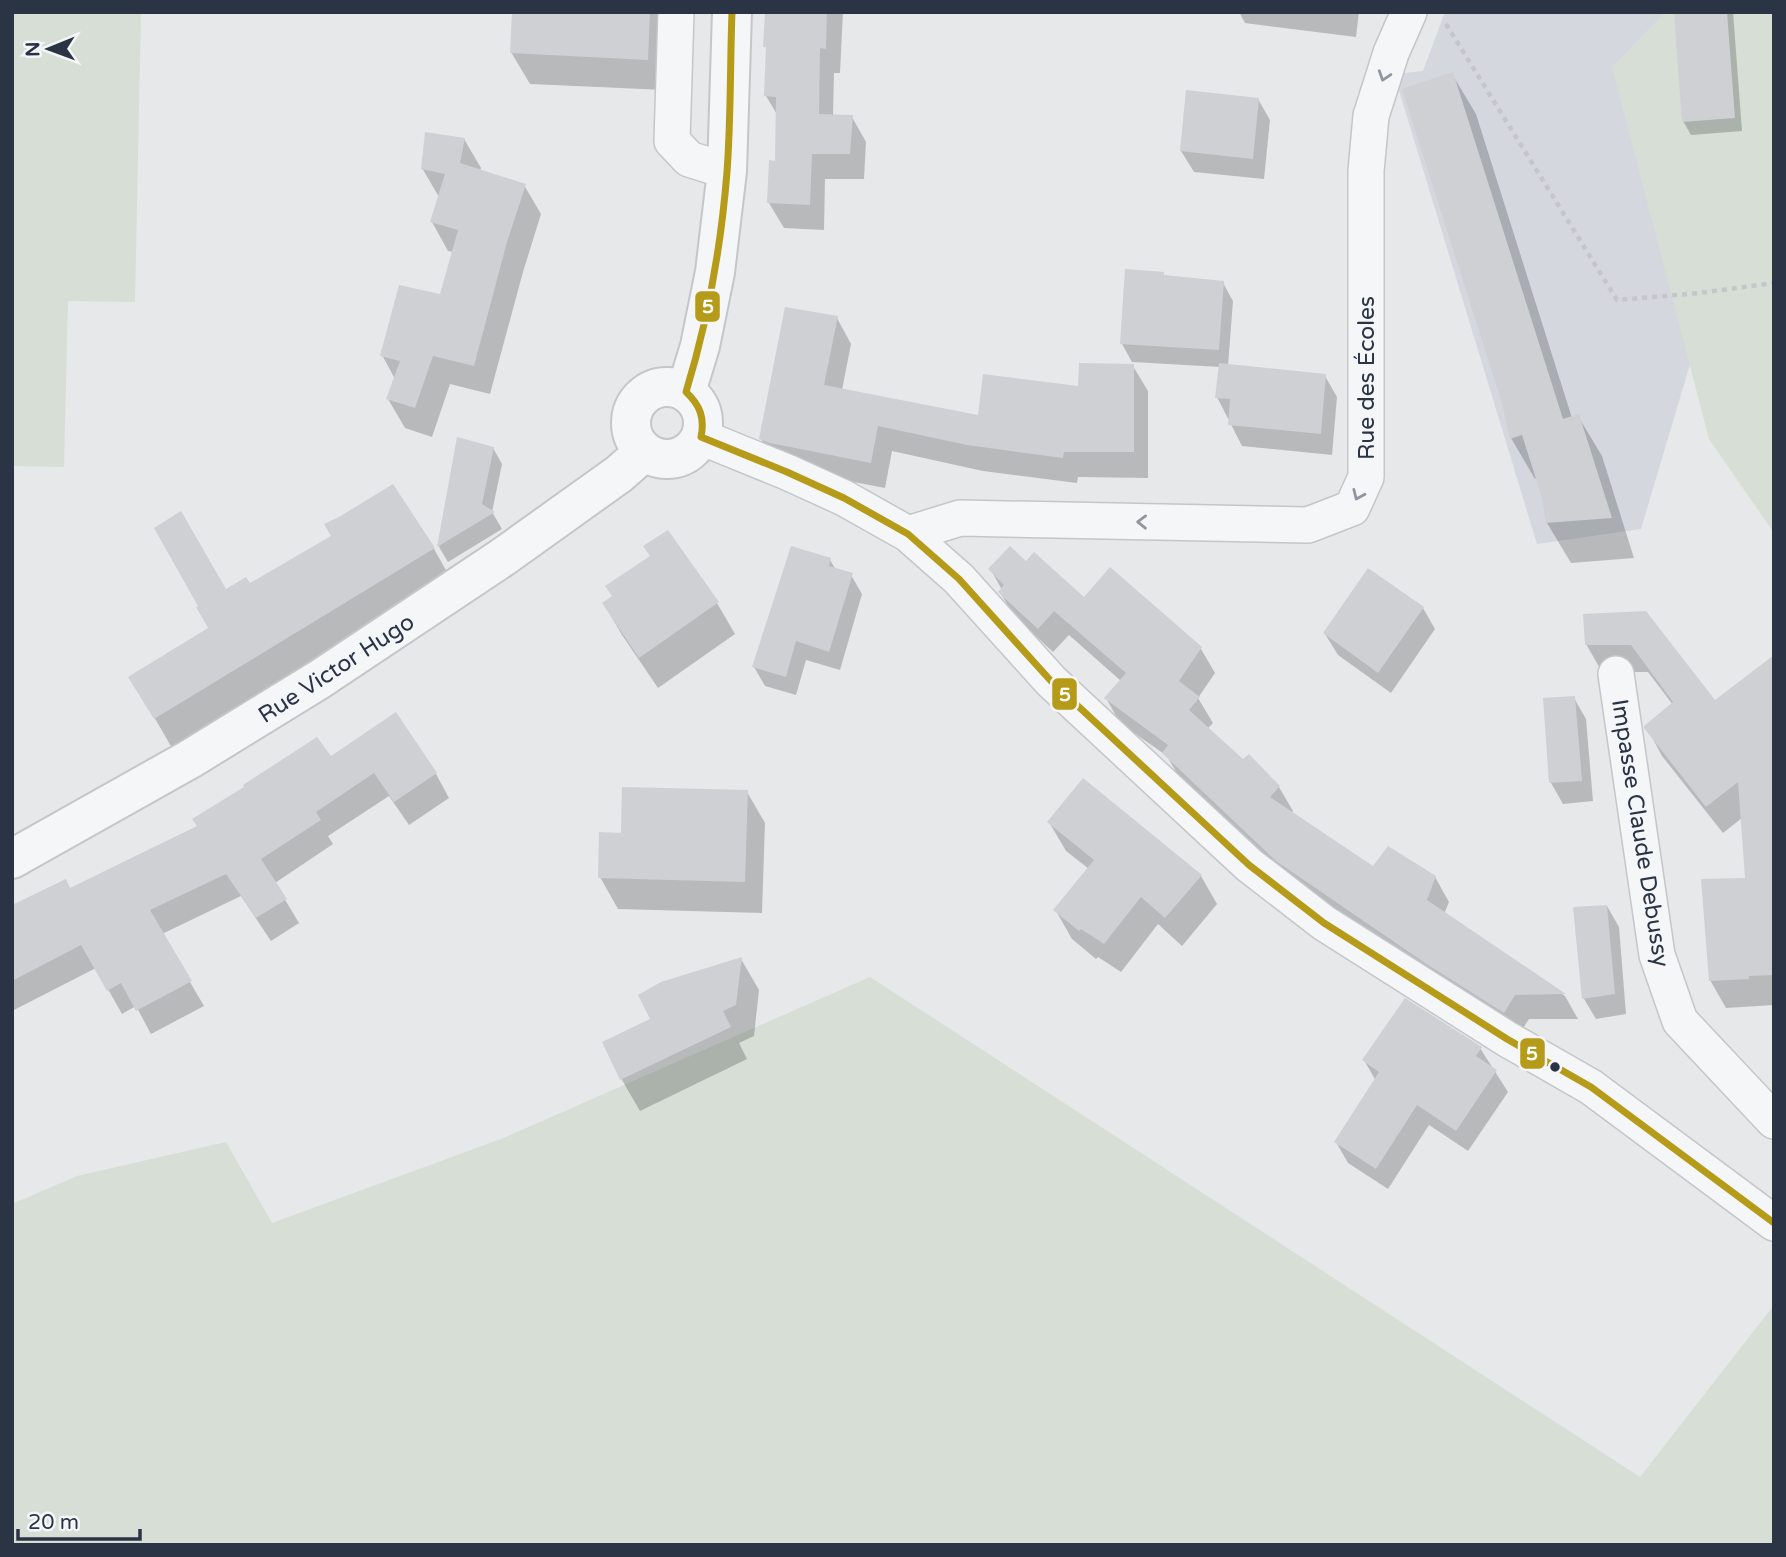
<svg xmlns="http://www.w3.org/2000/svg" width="1786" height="1557" viewBox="0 0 1786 1557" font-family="'Varela Round',sans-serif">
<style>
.built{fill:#d4d7dd}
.green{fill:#d6ded6}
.shadow{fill:#0003}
.building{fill:#ced0d3}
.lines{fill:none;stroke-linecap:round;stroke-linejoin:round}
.minor-casing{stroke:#c4c6c8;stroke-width:38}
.tertiary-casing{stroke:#c4c6c8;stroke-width:42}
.path{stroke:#c5c6ca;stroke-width:4.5;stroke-dasharray:5 5;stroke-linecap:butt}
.minor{stroke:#f5f6f7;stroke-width:35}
.tertiary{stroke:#f5f6f7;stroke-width:38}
.bus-1-casing{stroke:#f4f6f9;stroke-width:12}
.bus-1{stroke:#b59b18;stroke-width:7}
.oneway{stroke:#90959e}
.bus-dot{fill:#2b3445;stroke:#f4f6f9;stroke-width:2.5}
.labels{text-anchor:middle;stroke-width:5;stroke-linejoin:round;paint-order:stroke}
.street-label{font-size:23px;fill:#2b3445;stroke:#f4f6f9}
.line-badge{stroke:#f4f6f9;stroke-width:2.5}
.badge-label{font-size:19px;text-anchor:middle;font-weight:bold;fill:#fff}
</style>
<rect width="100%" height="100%" fill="#e6e8ea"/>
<path class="built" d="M1445,12H1754L1760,129L1641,529L1537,544L1394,74L1423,71Z"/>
<path class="green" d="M12,12H141L135,302L68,301L64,467L12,466Z
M1665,12H1774V533L1709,439L1612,67Z
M870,977L1640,1477L1774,1305V1545H12V1204L77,1176L226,1142L272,1223L501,1139Z"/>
<path class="shadow" d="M514,12H660L665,90L530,84L511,52Z
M767,12H843L840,73H834L833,116L852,117L866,142L864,179H825L824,230L784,228L769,203L777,162L778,116L766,96L768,51L765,46Z
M1239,12H1359L1356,37L1245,23Z
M1675,12H1733L1742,131L1691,135L1683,121Z
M1452,74L1476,114L1572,418L1578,416L1602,456L1634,558L1571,563L1547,523L1544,497L1537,478L1535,479L1511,438Z
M1258,99L1270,120L1264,179L1194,172L1181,151Z
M464,139L481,168L480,171L524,185L541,214L523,272L490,394L450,384L432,437L405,428L388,399L395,379L382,355L441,297L453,252L448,251L432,222L439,197L422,168Z
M1163,273L1165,277L1223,283L1233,301L1228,366L1325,376L1337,397L1332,455L1242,446L1217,397L1220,367L1132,362L1122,344Z
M837,318L851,344L842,390L979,417L1080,388L1133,366L1148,391V478L1078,477L1077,483L983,471L892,451L885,488L786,469L776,464L761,439Z
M458,439L493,448L502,464L492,512L502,529L448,562L439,547Z
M392,486L434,549L451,579L172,748L131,677L211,628L225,591L250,585L333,537Z
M830,560L836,570L851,575L862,594L840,670L806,660L796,695L765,686L754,667Z
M1027,563L1084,599L1110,569L1201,649L1215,673L1198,698L1213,723L1207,729L1243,762L1279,787L1293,811L1291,813L1374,868L1435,877L1449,902L1444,914L1565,996L1578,1019H1529L1518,1036L1308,898L1179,777L1167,756L1120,723L1106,698L1121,681L1069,635L1053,652L1014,616L1000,592L1002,590L991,570Z
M717,603L735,634L658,688L622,635L604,604Z
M1423,608L1435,629L1391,693L1338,655L1325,634Z
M1645,613L1714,702L1774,657V1005L1726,1008L1710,980L1759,879L1742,818L1723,833L1662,756L1646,726L1673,705L1648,672H1602L1586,644Z
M1574,698L1586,719L1593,801L1563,804L1551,783Z
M396,715L436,774L449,798L409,825L389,796L328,836L333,844L275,883L299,923L271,941L241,896L162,934L204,1006L151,1034L136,1006L122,1014L96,968L12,1011V920L70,890L199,827L330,759Z
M747,792L765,823L762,913L618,909L600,877L623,835Z
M1049,822L1201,876L1217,904L1182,946L1158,924L1121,972L1098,957L1096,959L1072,939L1056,911L1089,869L1066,851Z
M1607,906L1619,927L1626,1014L1596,1019L1584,999Z
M741,959L759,990L754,1036L739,1043L747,1059L640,1111L622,1080L604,1043L652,1020Z
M1480,1048L1508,1092L1468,1151L1429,1125L1388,1189L1348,1163L1336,1142L1376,1081L1364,1060Z"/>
<path class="building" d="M512,12H650L648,60L510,53Z
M765,12H827L826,49L820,48L819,114L853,115L850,154H812L810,205L767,203L769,160L775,161L776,97L764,96L766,47H763Z
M1674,12H1727L1735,118L1682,122Z
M1453,72L1563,419L1579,414L1612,518L1546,523L1542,498L1522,435L1510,439L1502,403L1402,89Z
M1186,90L1259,98L1253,159L1180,151Z
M425,132L465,138L460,163L526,184L507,242L474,366L433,356L415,408L386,399L400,361L380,356L399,285L440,294L458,230L430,222L445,174L421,169Z
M1125,269L1164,272V275L1224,281L1219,350L1120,344Z
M785,307L838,316L824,385L978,415L983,374L1078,386L1079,363L1134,364V452H1064L1063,458L967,445L878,426L871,463L770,443L759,439Z
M1219,363L1326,374L1321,434L1228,425L1230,399L1215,398Z
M457,437L494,447L482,504L495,512L437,547Z
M393,484L435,548L154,719L128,677L208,628L196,607L198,606L154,528L181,511L226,589L246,577L250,583L331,536L324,524L339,517Z
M668,530L719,602L639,658L602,603L612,596L605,586L650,556L643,546Z
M791,546L831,558L829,566L853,573L829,652L796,641L786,677L752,667Z
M1010,546L1026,561L1034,552L1084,597L1110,567L1202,647L1179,681L1200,697L1189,710L1243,759L1249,754L1280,786L1270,797L1373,866L1388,846L1436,876L1427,900L1566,994L1515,995L1504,1013L1428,965L1276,861L1162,753L1168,745L1104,698L1126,673L1054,611L1038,629L998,592L1004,585L988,569Z
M1368,568L1424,607L1378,673L1323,633Z
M1646,611L1715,700L1774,655V975L1749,976V979L1709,981L1701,879L1745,878L1738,782L1706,807L1644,728V726L1673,702L1631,645H1585L1583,614Z
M1575,696L1582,781L1549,783L1543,698Z
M396,712L437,773L394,802L374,773L316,812L321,820L261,859L287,899L256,918L226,874L150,910L192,981L136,1011L121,983L107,991L81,945L12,981V905L66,879L70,888L197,826L192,819L244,787L243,785L317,737L331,756Z
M1083,778L1202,875L1165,918L1141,897L1104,944L1081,929L1079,931L1053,910L1094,860L1047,822Z
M622,787L748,790L745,882L598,878L599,832L621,833Z
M1607,905L1615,994L1582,999L1573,907Z
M742,957L736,1005L723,1011L731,1027L620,1080L602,1042L650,1019L638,995L661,982Z
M1405,998L1482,1047L1476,1056L1497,1070L1456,1131L1417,1105L1376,1169L1334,1142L1379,1072L1362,1060Z"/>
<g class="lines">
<g class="minor-casing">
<path id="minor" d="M676,12L672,141L689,159L727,171
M701,437L787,472L844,498L908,534L959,579L1051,681L1249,865L1324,923L1507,1039L1591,1087L1774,1223
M908,534L960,518L1308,525L1352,508L1366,477V171L1371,116L1391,53L1409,12
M1616,674L1657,955L1680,1021L1774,1121"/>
</g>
<g class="tertiary-casing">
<path id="tertiary" d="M631 423a36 36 0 1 1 72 0a36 36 0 1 1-72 0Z
M686,392L700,346L715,272L727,171L732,12
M12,859L190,759L320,679L503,557L619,474L644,452"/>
</g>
<path class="path" d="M1446,24L1617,300L1699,293L1774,283"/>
<use href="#minor" class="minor"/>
<use href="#tertiary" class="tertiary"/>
<g class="bus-1-casing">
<path id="bus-1" d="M732,12C730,65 731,119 727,172C721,247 708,320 686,392C700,405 705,418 701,437L787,472L844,498L908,534L959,579L1051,681L1249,865L1324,923L1507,1039L1591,1087L1774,1223"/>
</g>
<use href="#bus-1" class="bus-1"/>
</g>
<defs><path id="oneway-chevron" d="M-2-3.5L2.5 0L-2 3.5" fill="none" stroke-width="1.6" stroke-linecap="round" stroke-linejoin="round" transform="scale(1.75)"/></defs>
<g class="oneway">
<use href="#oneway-chevron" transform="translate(1384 76) rotate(108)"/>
<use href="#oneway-chevron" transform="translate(1358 495) rotate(114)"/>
<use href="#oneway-chevron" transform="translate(1142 522) rotate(-179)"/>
</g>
<circle class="bus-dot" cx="1555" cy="1067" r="6"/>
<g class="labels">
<g class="street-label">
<text transform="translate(1366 378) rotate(-90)" y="8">Rue des Écoles</text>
<text transform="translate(336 668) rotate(-33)" y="8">Rue Victor Hugo</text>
<text transform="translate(1641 833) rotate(81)" y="8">Impasse Claude Debussy</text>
</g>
</g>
<g class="line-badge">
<rect x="694" y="290" width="27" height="33" rx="7" fill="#b59b18"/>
<rect x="1051" y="677" width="27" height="34" rx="7" fill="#b59b18"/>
<rect x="1519" y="1037" width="27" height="33" rx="7" fill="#b59b18"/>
</g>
<g class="badge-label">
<text x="708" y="313">5</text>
<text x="1065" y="701">5</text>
<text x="1532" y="1060">5</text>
</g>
<rect width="1786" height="1557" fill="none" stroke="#2b3445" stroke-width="28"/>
<g transform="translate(49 49) rotate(269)" stroke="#f4f6f9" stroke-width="5" paint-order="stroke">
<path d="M0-5L12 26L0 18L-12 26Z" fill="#2b3445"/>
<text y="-10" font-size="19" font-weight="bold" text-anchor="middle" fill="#2b3445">N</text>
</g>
<path d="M18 1529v10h122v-10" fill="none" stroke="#2b3445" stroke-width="3.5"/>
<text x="28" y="1529" font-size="21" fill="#2b3445" stroke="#f4f6f9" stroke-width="5" paint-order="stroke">20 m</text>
</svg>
